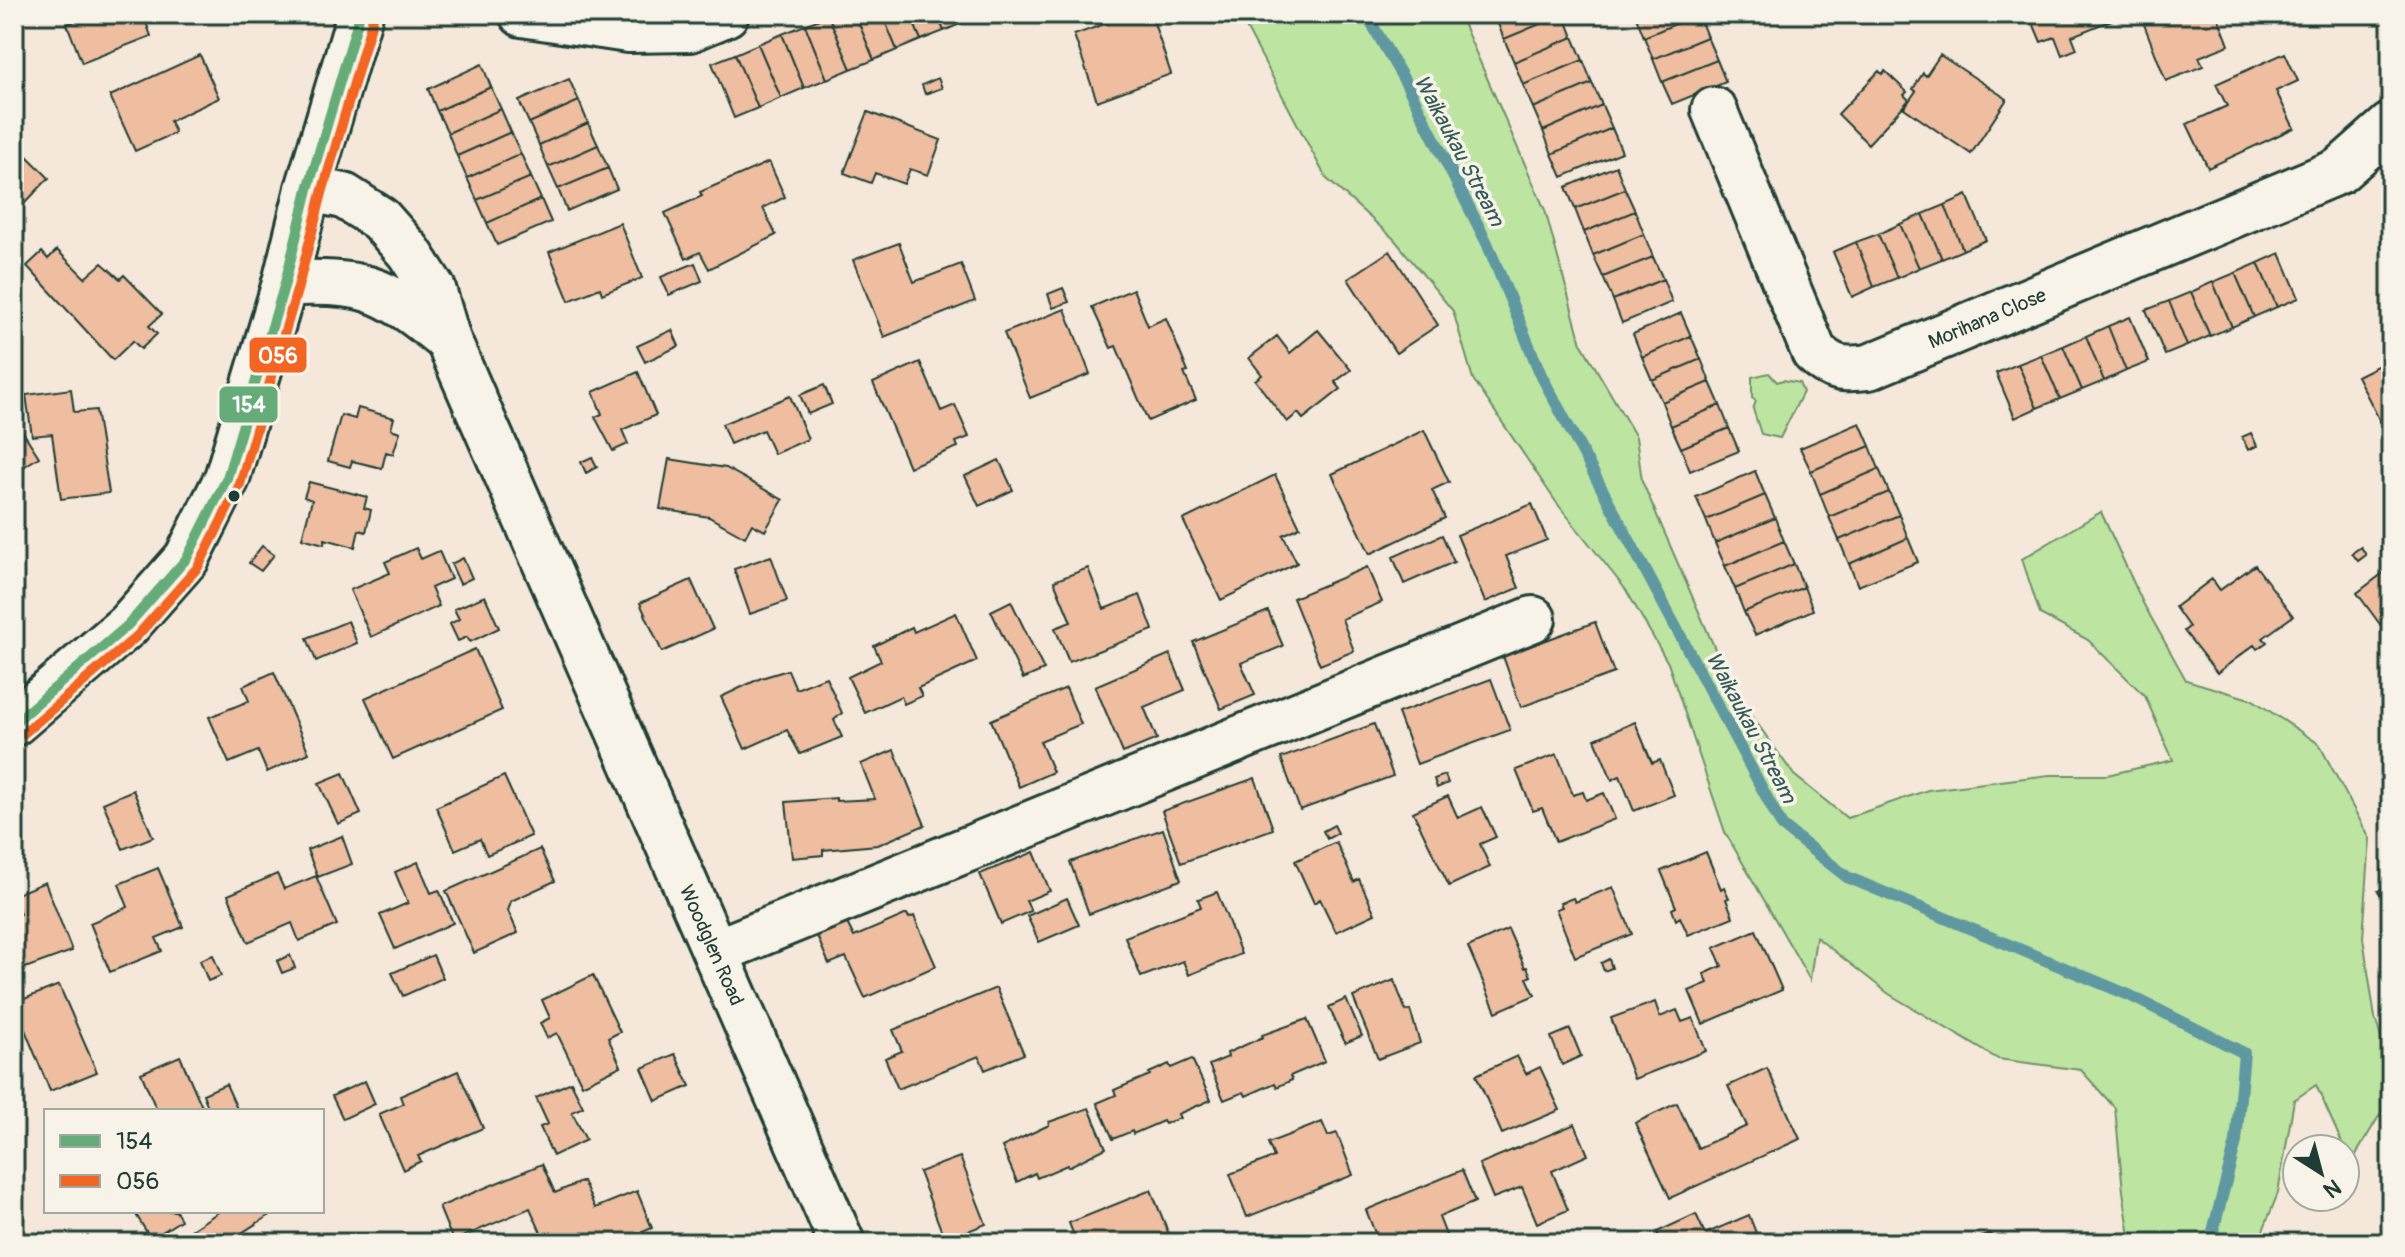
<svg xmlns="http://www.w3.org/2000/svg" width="2405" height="1257" viewBox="0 0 2405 1257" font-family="Pangolin,sans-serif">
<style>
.green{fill:#bde5a1;stroke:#6e916a;stroke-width:2}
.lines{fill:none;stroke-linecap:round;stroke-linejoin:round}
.stream{stroke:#6098a2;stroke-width:12}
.building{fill:#efbda0;stroke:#1f3d34;stroke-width:2}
.minor-casing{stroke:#1f3d34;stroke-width:50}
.major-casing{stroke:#1f3d34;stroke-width:50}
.minor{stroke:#f7f3e8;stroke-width:44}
.major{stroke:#f7f3e8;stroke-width:44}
.bus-1-casing{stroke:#f7f3e8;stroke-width:16}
.bus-2-casing{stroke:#f7f3e8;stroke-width:16}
.bus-1{stroke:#66ac78;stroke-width:10}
.bus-2{stroke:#f26522;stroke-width:10}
.bus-dot{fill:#1f3d34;stroke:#f7f3e8;stroke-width:3}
.labels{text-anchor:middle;stroke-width:7;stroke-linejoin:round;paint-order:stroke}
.street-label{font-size:20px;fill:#1f3d34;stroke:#f7f3e8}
.water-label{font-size:22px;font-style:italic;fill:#355b59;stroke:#f7f3e8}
.line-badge{stroke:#f7f3e8;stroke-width:3}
.badge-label{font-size:22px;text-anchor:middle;font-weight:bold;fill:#fff}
</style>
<rect width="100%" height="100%" fill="#f5e8da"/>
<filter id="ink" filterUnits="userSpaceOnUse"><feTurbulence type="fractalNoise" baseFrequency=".0125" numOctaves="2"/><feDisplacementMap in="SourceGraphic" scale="16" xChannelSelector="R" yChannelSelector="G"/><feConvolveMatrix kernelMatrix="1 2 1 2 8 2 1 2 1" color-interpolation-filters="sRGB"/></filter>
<g filter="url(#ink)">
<path class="green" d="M1239,14H1459L1545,210L1581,343L1636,437L1642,481L1732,688L1794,775L1847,818L1928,790L2050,775H2107L2173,760L2145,696L2088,640L2040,614L2022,559L2101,512L2143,603L2186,680L2253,700L2319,744L2370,839L2363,938L2375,1018L2391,1070V1096L2351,1163L2316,1085L2294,1100L2278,1193L2258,1243H2131L2123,1191L2115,1108L2081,1070L1998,1059L1889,994L1816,937L1810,980L1725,832L1668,663L1626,590L1556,502L1473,379L1453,311L1394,239L1326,178Z
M1769,373L1777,382L1783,380L1799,383L1803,392L1780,438L1761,434L1753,409L1756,401L1752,398V377Z"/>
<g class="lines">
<path class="stream" d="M1366,14L1407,85L1487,243L1541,375L1782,826L1847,877L2129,995L2244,1053L2236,1142L2210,1243"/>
</g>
<path class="building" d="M93,14H143L151,36L82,63L67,24Z
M855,14H882L897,50L874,60Z
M855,14L874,60L851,69L828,15Z
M882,14H910L921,40L897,50Z
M910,14H937L944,31L921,40Z
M937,14H965L967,21L944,31Z
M965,14H983L967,21Z
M1132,14H1151L1171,74L1097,101L1074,35Z
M1499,14H1564L1504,39L1495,16Z
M1564,14L1573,37L1514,62L1504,39Z
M1635,14H1694L1695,16L1644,37Z
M1698,14L1707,37L1653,59L1644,37Z
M2045,14H2110L2112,20L2072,36L2077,49L2062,55L2055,37L2041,42L2033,23L2047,17Z
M2140,14H2217L2229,45L2199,57L2203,66L2166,81Z
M828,15L851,69L827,79L805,25Z
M805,25L827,79L804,88L782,34Z
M782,34L804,88L781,98L758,44Z
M1573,37L1583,60L1523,85L1514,62Z
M1707,37L1717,60L1662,82L1653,59Z
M758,44L781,98L758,108L735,54Z
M2285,53L2298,81L2276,91L2294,128L2208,168L2187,124L2227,106L2216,84Z
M735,54L758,108L734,118L712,63Z
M200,55L219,98L170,121L175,133L135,151L110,96Z
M1940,55L2007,99L1971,154L1904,108L1916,91L1913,89L1923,73L1926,76Z
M1583,60L1592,83L1533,108L1523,85Z
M1717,60L1726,82L1672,104L1662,82Z
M482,64L491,87L437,111L428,89Z
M1879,71L1882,74L1885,71L1907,92L1904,95L1909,100L1868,144L1838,114Z
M938,78L942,88L925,94L922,85Z
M569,79L579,101L529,123L519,101Z
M1592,83L1602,105L1543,131L1533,108Z
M491,87L501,109L448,133L437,111Z
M579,101L588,123L539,145L529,123Z
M1602,105L1612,128L1552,154L1543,131Z
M501,109L511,132L457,156L448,133Z
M868,112L941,140L928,175L910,169L904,184L875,173L871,183L844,173Z
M588,123L598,145L548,167L539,145Z
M1612,128L1622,152L1562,177L1552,154Z
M511,132L521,154L467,178L457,156Z
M598,145L608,168L558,189L548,167Z
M17,146L49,178L23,205L14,196V147Z
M521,154L531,177L477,200L467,178Z
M769,162L785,197L763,208L776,235L709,269L700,252L686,259L665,213L702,196L700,192Z
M1616,166L1625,189L1575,209L1566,187Z
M608,168L617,189L567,211L558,189Z
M531,177L541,199L487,223L477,200Z
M1625,189L1635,211L1584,232L1575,209Z
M1967,195L1986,240L1963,250L1945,205Z
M541,199L551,222L497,245L487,223Z
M1945,205L1963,250L1942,259L1923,214Z
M1635,211L1644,234L1593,255L1584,232Z
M1923,214L1942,259L1919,268L1900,224Z
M620,223L642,278L602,294L600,288L569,301L549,252Z
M1900,224L1919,268L1897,278L1878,234Z
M1644,234L1653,257L1603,277L1593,255Z
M1878,234L1897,278L1874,287L1856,242Z
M1856,242L1874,287L1852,297L1833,252Z
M899,243L914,282L961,264L975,301L884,337L853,260Z
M57,250L85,278L102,263L120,279L124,275L162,314L149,326L157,334L141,349L133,341L113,360L27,266L42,252L48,259Z
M1390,251L1438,325L1396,353L1348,279Z
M2280,253L2299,298L2277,307L2258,263Z
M1653,257L1663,279L1613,300L1603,277Z
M695,263L702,281L669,295L661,277Z
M2258,263L2277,307L2254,317L2235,273Z
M2235,273L2254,317L2232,327L2213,282Z
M1663,279L1672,302L1622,323L1613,300Z
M2213,282L2232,327L2210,336L2191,292Z
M1063,288L1069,302L1053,308L1048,294Z
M1133,289L1148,326L1166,318L1188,372L1184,373L1196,400L1148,421L1116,346L1111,348L1092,307Z
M2191,292L2210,336L2187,346L2169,301Z
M2169,301L2187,346L2165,355L2146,310Z
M1065,309L1090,374L1030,398L1004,333Z
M1681,313L1691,336L1642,357L1633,334Z
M2130,317L2149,362L2126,371L2108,326Z
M2108,326L2126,371L2104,381L2086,336Z
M672,330L679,346L645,362L637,346Z
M1318,330L1351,370L1335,382L1341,389L1303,419L1298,413L1287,422L1255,380L1262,375L1249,358L1277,336L1290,353Z
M1691,336L1701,359L1652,380L1642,357Z
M2086,336L2104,381L2082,390L2063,346Z
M2063,346L2082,390L2060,399L2041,355Z
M2041,355L2060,399L2037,408L2018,364Z
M1701,359L1710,382L1662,402L1652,380Z
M2391,359V426L2384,429L2357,376Z
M920,362L941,411L955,405L969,437L956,442L958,447L909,467L873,383Z
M2018,364L2037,408L2015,418L1996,373Z
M638,372L656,415L622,430L628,444L613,451L595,417L602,414L593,392Z
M1710,382L1720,405L1671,426L1662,402Z
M824,385L832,404L808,414L800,395Z
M71,389L74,412L96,410L109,493L61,499L52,434L32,436L26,395Z
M790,396L808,439L774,454L763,430L730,444L722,424Z
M1720,405L1729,428L1681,448L1671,426Z
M358,408L394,418L391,429L400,432L393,454L386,452L382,468L352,461L350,467L328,461L341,415L355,419Z
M14,418L39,457L14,473Z
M1860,423L1870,446L1811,471L1800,448Z
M1729,428L1739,451L1690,471L1681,448Z
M1424,430L1449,482L1432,490L1445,518L1370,554L1332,474Z
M2251,433L2257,446L2248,450L2242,437Z
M1870,446L1879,469L1820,494L1811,471Z
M592,457L597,467L586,473L581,462Z
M669,459L726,468L783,500L765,531L752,524L745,537L709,517L660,509Z
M999,460L1013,490L979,506L965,476Z
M1879,469L1889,492L1829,517L1820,494Z
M1755,471L1765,495L1706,520L1696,497Z
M1275,475L1300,527L1283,535L1297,563L1221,600L1183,520Z
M309,482L367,497L364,508L371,510L366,532L359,530L355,547L325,539L324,544L302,538L312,500L304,497Z
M1889,492L1899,515L1839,540L1829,517Z
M1765,495L1775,518L1715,543L1706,520Z
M1532,504L1547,540L1506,556L1519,588L1485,602L1457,535Z
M1899,515L1908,538L1849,564L1839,540Z
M1775,518L1784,541L1725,566L1715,543Z
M1442,535L1454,562L1404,584L1393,557Z
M1908,538L1918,562L1858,586L1849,564Z
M1784,541L1794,564L1735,589L1725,566Z
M262,546L274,555L261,571L249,563Z
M2361,547L2366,555L2358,561L2352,553Z
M416,548L421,559L439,551L451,579L431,588L439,606L371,637L350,590L390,573L385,562Z
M771,556L787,601L750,614L734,569Z
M463,558L472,578L460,584L451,564Z
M1794,564L1804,587L1744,612L1735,589Z
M2255,565L2293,616L2263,638L2267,642L2257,649L2254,645L2217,673L2184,631L2189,627L2175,607L2212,579L2220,590Z
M1367,567L1382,602L1342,619L1354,651L1320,665L1293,598Z
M2391,567V632L2388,635L2357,593Z
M1088,568L1104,609L1140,595L1153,630L1069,662L1055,628L1071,622L1054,581Z
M691,580L713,629L662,652L640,603Z
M1804,587L1813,610L1755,635L1744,612Z
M485,596L499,628L470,642L467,637L458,641L450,624L459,619L454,609Z
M1011,601L1044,670L1023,679L991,611Z
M1268,611L1283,646L1241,663L1255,695L1221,709L1193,642Z
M956,613L977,661L918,688L922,696L904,704L901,696L865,713L848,677L881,661L874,646L912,627L914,632Z
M348,621L357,643L316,661L307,638Z
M1595,622L1614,673L1521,707L1503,656Z
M475,649L502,710L393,759L365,698Z
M1170,654L1185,690L1144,707L1157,739L1123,753L1095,686Z
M788,670L796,689L826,677L842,713L834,720L842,737L800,754L787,730L745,749L721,697L761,678Z
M274,672L309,753L267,772L258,751L229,763L209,717L249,701L243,686Z
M1491,679L1510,730L1417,764L1398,713Z
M1066,688L1081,724L1040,741L1053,772L1019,787L991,720Z
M1635,722L1652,763L1660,760L1674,795L1634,811L1620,776L1612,780L1595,739Z
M1374,724L1393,776L1300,810L1281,758Z
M894,750L925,825L878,845L823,850V855L792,858L786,802L836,798V801L875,799L861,764Z
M1557,754L1573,795L1583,792L1586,800L1604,793L1615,819L1556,842L1542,808L1533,811L1516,770Z
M343,773L361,814L338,824L319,783Z
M1445,775L1448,783L1437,788L1434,779Z
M504,776L531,836L487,855L480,839L455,850L436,807Z
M1255,778L1273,829L1181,863L1162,811Z
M133,790L153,837L123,849L103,803Z
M1448,796L1458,818L1482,807L1496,837L1480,844L1490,867L1449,886L1413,812Z
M1334,825L1338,833L1327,839L1323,831Z
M1163,829L1181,880L1089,914L1070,862Z
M342,836L352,864L318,877L307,850Z
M1336,842L1354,882L1359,879L1375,914L1336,932L1320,899L1314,903L1295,861Z
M540,849L555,881L511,901L508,911L518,933L474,953L446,891Z
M1034,852L1050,891L1026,901L1031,911L1001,924L980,874Z
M1706,852L1721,889L1724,887L1729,898L1726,899L1733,917L1688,935L1680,917L1676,920L1672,909L1676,907L1661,871Z
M418,862L431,893L439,890L453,923L395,949L380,915L408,903L395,872Z
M158,868L183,927L156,938L162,951L110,972L90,923L128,907L119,884Z
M277,874L284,889L316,876L337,925L299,941L292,923L248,942L228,895Z
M45,882L72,951L14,972V916L20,914L14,895Z
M2391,882V909L2378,891Z
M1613,887L1632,934L1575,957L1556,909L1562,907L1560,903L1573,898L1575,902Z
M1217,892L1241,954L1189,975L1183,961L1141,977L1125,937L1201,907L1198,899Z
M1067,898L1079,925L1039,942L1027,916Z
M907,914L909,918L914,916L936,966L865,998L846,957L829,964L817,936L847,923L854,937Z
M1508,929L1525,968L1527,967L1531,976L1527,978L1535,995L1496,1012L1468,947Z
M1756,930L1782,990L1703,1024L1689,991L1708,983L1704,974L1722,966L1714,948Z
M213,955L221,976L208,981L200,960Z
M290,955L295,968L282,973L277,961Z
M433,955L443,978L403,996L392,973Z
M1609,959L1612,968L1604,971L1601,963Z
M593,975L620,1032L608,1038L621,1066L582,1085L557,1033L547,1038L540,1023L550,1018L542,1000Z
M1394,980L1406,1011L1410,1010L1420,1043L1378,1059L1353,997Z
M59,985L97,1072L50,1091L14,1003Z
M996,988L1024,1054L985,1070L979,1056L898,1089L885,1058L902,1051L893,1030Z
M1346,999L1362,1036L1345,1043L1329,1007Z
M1655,1002L1660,1017L1677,1010L1682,1022L1693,1018L1706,1051L1634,1079L1611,1018Z
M1307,1019L1325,1061L1290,1076L1292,1080L1277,1087L1275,1083L1246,1096L1244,1092L1224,1100L1209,1065L1228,1057L1227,1053L1263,1037L1262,1035Z
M1570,1029L1581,1056L1562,1065L1551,1037Z
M675,1054L690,1086L656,1101L642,1068Z
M180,1056L203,1109L208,1107L203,1094L226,1084L238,1111H157L141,1073Z
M1517,1056L1526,1074L1540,1067L1560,1110L1502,1134L1476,1075Z
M1192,1059L1211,1100L1178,1114L1180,1118L1165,1124L1163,1121L1133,1134L1132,1131L1113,1139L1097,1103L1116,1095L1114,1090L1150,1075L1149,1073L1169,1064L1171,1068Z
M1767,1068L1800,1139L1670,1198L1635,1123L1677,1103L1698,1148L1747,1126L1728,1086Z
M458,1071L483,1128L418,1156L421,1161L403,1170L379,1114L403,1104L400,1096Z
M365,1081L375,1104L343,1119L332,1096Z
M571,1082L583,1107L572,1112L586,1140L553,1156L540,1127L548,1124L536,1098Z
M1089,1108L1106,1148L1068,1167L1067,1165L1037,1178L1035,1173L1017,1182L1002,1147L1049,1125V1122Z
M1322,1122L1328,1136L1337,1133L1353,1175L1247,1217L1230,1174L1274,1157L1268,1143Z
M1575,1124L1588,1155L1552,1171L1568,1210L1537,1223L1522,1187L1493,1198L1479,1164Z
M960,1157L986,1224L945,1240L919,1172Z
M542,1164L555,1193L583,1181L595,1208L637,1191L652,1228L617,1243H548L544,1234L542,1235L530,1208L453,1241L439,1207Z
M1462,1170L1475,1202L1439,1217L1449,1243H1413L1409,1233L1379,1243L1366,1210Z
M1151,1190L1169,1234L1147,1243H1077L1069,1223Z
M138,1211H176L181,1220L151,1239L135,1213Z
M220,1211H276L226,1243H199L191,1230Z
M1696,1214L1705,1234L1749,1215L1760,1243H1661L1657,1232Z
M728,1232L733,1243H693L710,1235L712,1240Z
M1990,1233L1994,1243H1969Z"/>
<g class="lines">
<g class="minor-casing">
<path id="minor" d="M522,14L628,30L690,29L726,14
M1714,110L1814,352C1833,370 1843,370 1869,367L2339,171L2391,125
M308,189L344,196L380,219L409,252L433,289L448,340L842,1243
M285,283C312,283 342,281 368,289C398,298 424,321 448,340
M715,952L1533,619"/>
</g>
<g class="major-casing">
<path id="major" d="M14,723L128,625L187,558L227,478L285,283L308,189L360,14"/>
</g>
<use href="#minor" class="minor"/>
<use href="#major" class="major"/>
<g class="bus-1-casing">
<path id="bus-1" d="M14,723L128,625L187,558L227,478L285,283L308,189L360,14"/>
</g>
<g class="bus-2-casing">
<path id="bus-2" d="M23,734L137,636L198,567L240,484L298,287L322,193L373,18"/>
</g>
<use href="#bus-1" class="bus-1"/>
<use href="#bus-2" class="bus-2"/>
</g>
</g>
<circle class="bus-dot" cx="234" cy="496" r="7"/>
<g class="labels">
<g class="street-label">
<text transform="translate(1987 318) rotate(-23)" y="7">Morihana Close</text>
<text transform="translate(712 945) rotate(66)" y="7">Woodglen Road</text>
</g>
<g class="water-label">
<text transform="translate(1460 150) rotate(62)" y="8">Waikaukau Stream</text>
<text transform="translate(1752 727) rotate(62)" y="8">Waikaukau Stream</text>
</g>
</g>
<g class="line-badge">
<rect x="248" y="336" width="60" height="38" rx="8" fill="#f26522"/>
<rect x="218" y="385" width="61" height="39" rx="8" fill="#66ac78"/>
</g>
<g class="badge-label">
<text x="278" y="363">056</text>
<text x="249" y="412">154</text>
</g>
<rect width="2405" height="1257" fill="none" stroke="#f7f3e8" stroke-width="48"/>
<rect x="24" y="24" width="2357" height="1209" fill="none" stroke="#1f3d34" stroke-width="3" filter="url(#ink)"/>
<rect x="44" y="1109" width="280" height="104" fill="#f7f3e8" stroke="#a1aaa0" stroke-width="2"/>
<rect x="60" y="1135" width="40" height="12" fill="#66ac78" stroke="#a1aaa0" stroke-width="2"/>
<text x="116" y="1149" font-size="24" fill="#1f3d34">154</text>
<rect x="60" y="1175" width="40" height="12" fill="#f26522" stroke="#a1aaa0" stroke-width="2"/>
<text x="116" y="1189" font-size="24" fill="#1f3d34">056</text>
<g transform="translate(2321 1173) rotate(144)"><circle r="38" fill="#f7f3e8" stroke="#a1aaa0" stroke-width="2"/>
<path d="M0-6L14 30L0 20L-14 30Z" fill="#1f3d34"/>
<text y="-12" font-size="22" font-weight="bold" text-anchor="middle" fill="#1f3d34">N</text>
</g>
</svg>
